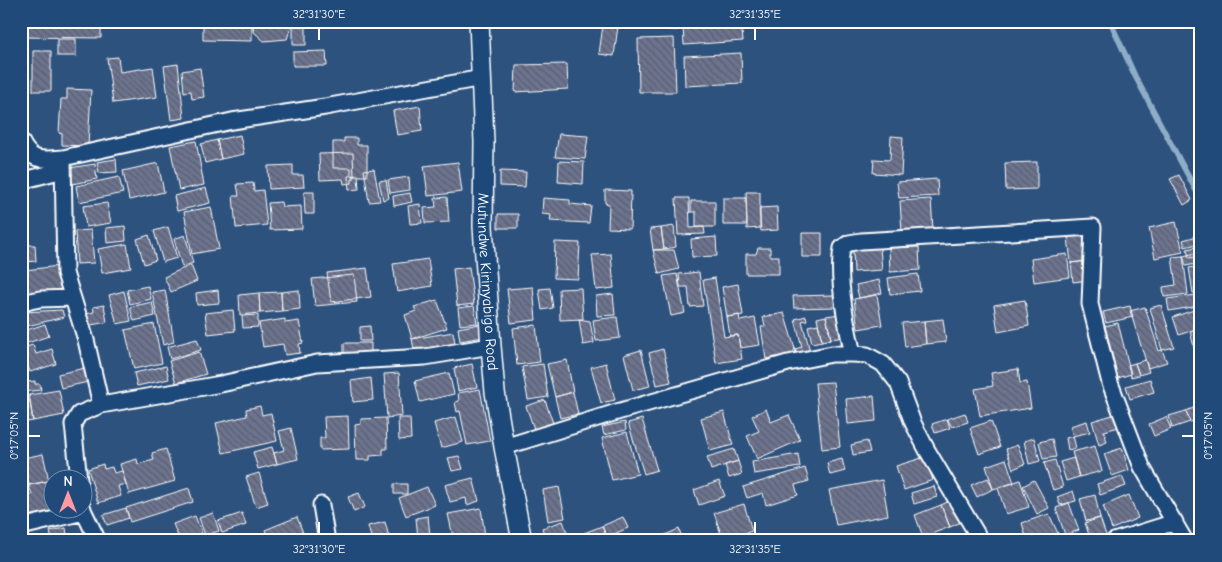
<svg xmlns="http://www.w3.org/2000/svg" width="1222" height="562" viewBox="0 0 1222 562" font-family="'Comic Neue',sans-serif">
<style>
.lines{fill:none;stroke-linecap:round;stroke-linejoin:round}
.stream{stroke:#8fadc7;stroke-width:5.5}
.building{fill:url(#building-back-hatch);stroke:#fff}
.minor-casing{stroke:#fff;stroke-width:19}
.tertiary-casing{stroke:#fff;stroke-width:22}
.minor{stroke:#1f4a7a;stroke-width:15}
.tertiary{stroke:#1f4a7a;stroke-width:19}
.ticks{fill:none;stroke:#fff;stroke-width:2}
.labels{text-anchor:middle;stroke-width:5;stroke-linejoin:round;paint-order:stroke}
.street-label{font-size:15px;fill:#fff;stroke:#1f4a7a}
.neatline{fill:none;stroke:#fff;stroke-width:2}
.ticks-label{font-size:12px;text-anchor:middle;fill:#fff}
</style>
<defs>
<pattern id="building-back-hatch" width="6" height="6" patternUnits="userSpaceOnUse" patternTransform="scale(1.25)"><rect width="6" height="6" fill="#6c738f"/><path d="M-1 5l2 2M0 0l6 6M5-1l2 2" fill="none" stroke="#5a5e6a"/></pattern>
</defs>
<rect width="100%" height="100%" fill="#2e527e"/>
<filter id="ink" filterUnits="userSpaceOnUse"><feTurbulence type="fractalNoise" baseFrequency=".02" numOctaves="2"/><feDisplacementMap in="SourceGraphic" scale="10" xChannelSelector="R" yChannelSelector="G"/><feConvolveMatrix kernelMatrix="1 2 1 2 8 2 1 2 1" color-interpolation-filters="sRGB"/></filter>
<g filter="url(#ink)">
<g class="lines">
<path class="stream" d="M1110,21L1135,76L1201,200"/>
</g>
<path class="building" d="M21,21H101V38L21,37Z
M203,21H252V41L203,40Z
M252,21H290L291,27L287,39L264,41L254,32Z
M647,21H678V30L647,29Z
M720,21H741L743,41L684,45L683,24Z
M603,25L618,26L614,56L599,54Z
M293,26H306V45H293Z
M674,38L676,92H639L638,39Z
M57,39H76V56H57Z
M33,51H51V91H33Z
M326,51L327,66H293V52Z
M741,53L742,83L685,86L684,56Z
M118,57L120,72L153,67L157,97L113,103L107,58Z
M178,64L184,118L171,120L164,66Z
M567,64L568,89L515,92L516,65Z
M200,68L204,97L192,99L191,91L184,92L182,71Z
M67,89L91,90L88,146L62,145V134L59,133L61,99H67Z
M420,106L422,131L397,135L393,111Z
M559,134L588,136L585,159L555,157Z
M240,135L244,154L221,159L217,140Z
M891,136L903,137L901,175L873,173L874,159L890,160Z
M344,138H357V145H367V176H351V168H333V142H344Z
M217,140L221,159L205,163L201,144Z
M196,141L204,185L179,190L170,146Z
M353,153L354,179H352V183L344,184L343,179L320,180L319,154Z
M116,159L117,172L99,173L97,162Z
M559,161L584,162L583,184L558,182Z
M458,162L462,192L428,196L424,166Z
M1037,162V189L1006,190L1005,163Z
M158,163L164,192L129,200L123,171Z
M95,164L97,179L72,184L69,168Z
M293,165V175H303L304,187L269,189L268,166Z
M374,169L380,201L369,202L364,170Z
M500,171L526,172L525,187L500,186Z
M358,175L359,189L349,190L348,176Z
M1179,175L1192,200L1184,205L1170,179Z
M119,177L123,193L79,202L76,186Z
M409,177L410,190L390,193L388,180Z
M937,179L938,196L899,198L897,182Z
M386,180L389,198L383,200L379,181Z
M253,183L254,191L263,190L267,225L236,228L233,196H239L237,184Z
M206,188L210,203L177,211L174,196Z
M605,190L631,191L630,229L608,228L609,204L605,203Z
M304,192H314V214H305Z
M746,192H760V228L747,229Z
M27,193V238H21V194Z
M410,193L412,202L394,206L393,196Z
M447,197L449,222L425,223L424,208L436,207L435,198Z
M543,198L570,200V204L591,206L589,223L550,221L551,215L542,214Z
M676,198H689L690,228L704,227L705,234L678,235Z
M723,198H746L747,225H723Z
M931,199L933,230L902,232L900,201Z
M691,201H715V227H696V212H691Z
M281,202L282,207L301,206L302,229L270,230L268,203Z
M107,203L111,223L86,227L83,206Z
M420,204L422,223L410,224L408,206Z
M211,207L219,249L192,254L184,212Z
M777,207L778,230L761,231L759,208Z
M498,214H518V228H498Z
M1176,222L1183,252L1155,258L1149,228Z
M125,226L126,241L107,243L106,228Z
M674,226L676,247L664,249L661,228Z
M168,227L177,258L163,262L154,231Z
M661,228L664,249L653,250L650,229Z
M91,230L94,263L77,264L75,231Z
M802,233H822V257H802Z
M149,235L156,260L144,264L137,239Z
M185,235L193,263L182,267L174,239Z
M1083,235L1087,261L1071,263L1068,237Z
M1201,235V243L1185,247L1183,240Z
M716,237L717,256L692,257L691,239Z
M555,242L580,243L578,279L554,278Z
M127,244L131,268L102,273L98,249Z
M25,245H35L36,261L26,262Z
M1201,246V256L1189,258L1187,249Z
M919,247L920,270L890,272L889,248Z
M758,248H770V256H779V274H746V254H756Z
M880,248L882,270L854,272L853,249Z
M653,250H674L679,269L659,274Z
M1201,252V263L1186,266L1183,256Z
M611,254L614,288L596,290L592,255Z
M1067,254L1070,277L1034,282L1031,259Z
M1183,256L1188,294L1164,297L1163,287L1176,285L1172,257Z
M428,259L432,286L397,292L393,264Z
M1087,261L1089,280L1073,282L1071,263Z
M191,265L197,281L171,292L164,277Z
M59,266L63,291L28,296L25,270Z
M1201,266V292L1193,293L1189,268Z
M469,267L474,304L457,306L453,269Z
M367,268L371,297L331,302L327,273Z
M699,272L703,306L690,307L688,287H680L679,274Z
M677,274L685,313L671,316L663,276Z
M918,274L920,291L890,294L888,278Z
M354,275L357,302L315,306L312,279Z
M715,278L724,337L738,335L742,359L716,363L703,280Z
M879,280L882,293L859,298L856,285Z
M738,284L743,315L727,317L722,287Z
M148,286L151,299L130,304L127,290Z
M533,287L536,320L511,323L507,289Z
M550,288L553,308L542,310L539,289Z
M581,288L583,319L560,320L559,289Z
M165,290L174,342L163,345L152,292Z
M218,290L219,303L197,305L196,293Z
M299,290L300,309L282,311L281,292Z
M124,291L131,321L117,324L109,295Z
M281,292L282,311L260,313L259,293Z
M259,293L260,313L240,315L239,295Z
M613,294L615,315L597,316L596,296Z
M834,295L835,307L794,308L793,296Z
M877,295L882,325L858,329L854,299Z
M1196,295L1198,306L1169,311L1167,299Z
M437,300L447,328L412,339L405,315L416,311L414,307Z
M1025,300L1029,326L998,332L994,305Z
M152,302L155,316L134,321L130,307Z
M104,305L107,322L86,326L83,315L94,312L93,307Z
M1161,305L1174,347L1162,350L1150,308Z
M474,306L477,323L460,325L458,308Z
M1130,306L1133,317L1106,323L1103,312Z
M1145,307L1159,351L1162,350L1167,362L1148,368L1130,311Z
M62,310L64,317L27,326L24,312Z
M233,310L235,331L208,334L205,313Z
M1194,310L1199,328L1179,335L1173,317Z
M784,313L795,349L792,354L766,359L761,327L765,326L763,317Z
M840,314L845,337L831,339L826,316Z
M258,315V327L243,328L242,316Z
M739,315L740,321L755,318L760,345L740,348L738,335L730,336L727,317Z
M806,316L807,320L802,321L810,351L796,354L795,349L802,347L795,319Z
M826,316L831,339L822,341L817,318Z
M617,317L620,338L596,341L593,320Z
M285,319V323L299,321L303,343L299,344L300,353L285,355L283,344L263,347L259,323Z
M579,319L590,321L594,343L583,345Z
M943,319L946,342L926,344L924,321Z
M924,321L926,344L905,347L902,323Z
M1118,323L1131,374L1118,378L1105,326Z
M45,324L49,336L24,344L21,332Z
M154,324L162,363L134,369L125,330Z
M480,324L483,337L460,341L458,328Z
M818,324L822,341L812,343L808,326Z
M536,325L540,362L517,365L513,328Z
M370,326L371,341H360V327Z
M1199,328L1201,350L1195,351L1190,331Z
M453,332L456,348L415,355L412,339Z
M197,339L201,350L170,359L167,347Z
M344,343H371V355H344Z
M33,345L36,354L52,349L56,364L30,372L22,348Z
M663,349L671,382L657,385L649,353Z
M641,350L650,386L633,390L624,355Z
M199,352L206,374L176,383L169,361Z
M567,360L573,392L555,397L547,364Z
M1145,360L1149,372L1139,375L1135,363Z
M606,363L615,400L601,403L591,367Z
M1135,363L1139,375L1131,377L1128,365Z
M472,364L477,387L458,391L454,368Z
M543,364L548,397L528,400L522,367Z
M166,366L169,379L137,386L134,373Z
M85,368L88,382L61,388L58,374Z
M1018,369L1020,383L1027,382L1031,408L980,416L975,389L993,386L991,373Z
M399,373L402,416L387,418L384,374Z
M449,373L454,394L420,402L415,381Z
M371,378L373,400L353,402L351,381Z
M1150,379L1154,392L1130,399L1126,386Z
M35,381V384H40L41,390L22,392L21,383Z
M833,382L840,447L822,449L815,383Z
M480,389L490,441L467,445L460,411L457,412L455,402L459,401L458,393Z
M59,390L64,415L33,421L29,395Z
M573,392L578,414L560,418L555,397Z
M29,395L33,421L21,423V397Z
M874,396L876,421L848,424L846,399Z
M545,400L553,423L534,429L526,406Z
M260,406L262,415L271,413L277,441L223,453L216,423L247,416L246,409Z
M1196,407L1199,420L1190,422L1186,411Z
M766,409L771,422L789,415L800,440L757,459L747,436L759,431L752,416Z
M1186,411L1190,422L1172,428L1169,416Z
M724,412L733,445L710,451L701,418Z
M965,413L968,422L952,427L947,419Z
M1116,414L1119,427L1104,431L1107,442L1099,445L1092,421Z
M348,416L349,449L320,450V438H325L324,417Z
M456,417L463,442L441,448L434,423Z
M1166,417L1171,429L1154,436L1149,424Z
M386,418L387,449H383V455L370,456V460H356L355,425L361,424V419Z
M398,418H410L411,439L399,440Z
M642,419L657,470L644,474L628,423Z
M947,419L950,428L935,433L932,424Z
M991,421L1000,447L979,454L970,428Z
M1087,421L1090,432L1073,436L1070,426Z
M625,422L626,430L604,435L602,427Z
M1201,424V452L1193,427Z
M291,428L298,459L277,464L274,453L284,450L279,431Z
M627,432L638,474L612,480L602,438Z
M1073,436L1076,448L1068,450L1066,438Z
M1034,438L1040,461L1029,464L1024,441Z
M1052,439L1056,457L1043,459L1039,442Z
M867,441L870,452L853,455L851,445Z
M1018,445L1025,464L1013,469L1006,449Z
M1095,446L1102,471L1079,477L1072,452Z
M272,447L277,464L258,469L253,452Z
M1122,448L1129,470L1112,476L1104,454Z
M166,449L175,481L129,494L120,464L137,459L138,464L154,460L152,453Z
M734,449L738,461L711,470L707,457Z
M43,454L49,481L29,485L23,458Z
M798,454L800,467L754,474L752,462Z
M459,456L463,469L452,471L448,458Z
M925,457L933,480L904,490L896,466Z
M1074,458L1079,477L1066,481L1060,462Z
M842,459L845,471L830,475L827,463Z
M1006,459L1014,483L993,489L986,466Z
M1055,460L1063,487L1053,490L1044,463Z
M738,461L742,474L729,478L725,465Z
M103,464L104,469L112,467L114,473L122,471L126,484L118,486L121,496L98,503L88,469Z
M805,468L809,481L795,485L798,495L766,505L763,493L747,498L743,487Z
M259,473L268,503L256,507L246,477Z
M1122,476L1126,486L1100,495L1097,484Z
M473,478L479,501L467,505L466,498L450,502L445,485Z
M988,478L993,489L977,497L971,485Z
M52,480V510H60L61,514L24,523L21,507L29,505L27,496L32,495L29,485Z
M882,480L888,515L836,525L829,490Z
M1020,480L1029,507L1006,514L998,488Z
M1034,480L1049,508L1037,514L1023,486Z
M719,481L725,496L699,505L694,490Z
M394,484H407V494H394Z
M934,486L937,497L914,504L911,493Z
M427,487L435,505L406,516L399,498Z
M559,487L565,518L548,521L543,490Z
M189,488L193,502L130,522L126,508Z
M1073,491L1076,501L1060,505L1057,497Z
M359,493L365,507L354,512L348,497Z
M1095,495L1100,518L1086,521L1080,499Z
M1129,495L1138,518L1112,529L1103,506Z
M952,500L961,522L950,527L941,505Z
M1069,503L1079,530L1065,535L1056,508Z
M744,504L752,531L723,540L714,513Z
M941,505L950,527L923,537L915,515Z
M126,508L129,518L107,525L103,515Z
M481,508L485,536L454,541L448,514Z
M213,513L219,531L205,535L199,518Z
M242,513L246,525L222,533L218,521Z
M1049,514L1061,540L1027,541L1022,523Z
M195,516L203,536L189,541H180L173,524Z
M428,516L430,536L418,538L416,518Z
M297,517L306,541H269L265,530Z
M623,517L628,528L607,537L602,526Z
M1100,518L1107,538L1099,541H1091L1085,523Z
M563,521L570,541H546L542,528Z
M385,522L390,541H372L368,526Z
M602,526L608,541H587L584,533Z
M66,528L68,541H52L50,531Z
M679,529L683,541H651Z
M91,533L92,541H70V536Z"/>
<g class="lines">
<g class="minor-casing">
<path id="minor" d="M21,141C31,162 41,160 63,158L232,121L325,107L482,78
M63,158L65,273L86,340L101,405
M21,181L63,170
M21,303L40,299L72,298
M853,354C846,324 837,277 842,248L849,243L861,241L1093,227L1090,304L1110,383L1142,467L1185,541
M504,447L617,412L788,363L832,354H853L867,355L883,364L898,383L913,423L927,450L981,541
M79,480L73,424L79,414L101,405L221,384L317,363L425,357L491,346
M321,505L327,541
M84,512L98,541
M21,527L84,512L82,506
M1114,541L1175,522"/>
</g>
<g class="tertiary-casing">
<g id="tertiary">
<path id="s1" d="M479,21L484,142L483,226L491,346L495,392L504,447L522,541"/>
</g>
</g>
<use href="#minor" class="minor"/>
<use href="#tertiary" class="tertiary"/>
</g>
</g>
<path class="ticks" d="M319,28V40M755,28V40M28,436H40M1182,436H1194M319,522V534M755,522V534"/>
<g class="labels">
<g class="street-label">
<text dy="5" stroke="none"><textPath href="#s1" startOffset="261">Mutundwe Kirinyabigo Road</textPath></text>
</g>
</g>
<rect width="1222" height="562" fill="none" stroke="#1f4a7a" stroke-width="55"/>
<g transform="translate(68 494)"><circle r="24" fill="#1f4a7a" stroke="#7992af"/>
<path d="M0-4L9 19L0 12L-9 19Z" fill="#ff9aa2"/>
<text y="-8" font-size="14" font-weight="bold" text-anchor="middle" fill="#ffffff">N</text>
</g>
<rect x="28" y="28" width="1166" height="506" class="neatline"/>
<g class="ticks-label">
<text x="319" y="18">32°31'30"E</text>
<text x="755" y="18">32°31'35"E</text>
<text transform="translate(14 436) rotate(-90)" y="4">0°17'05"N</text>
<text transform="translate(1208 436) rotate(-90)" y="4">0°17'05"N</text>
<text x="319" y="553">32°31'30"E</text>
<text x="755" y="553">32°31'35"E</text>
</g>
</svg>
